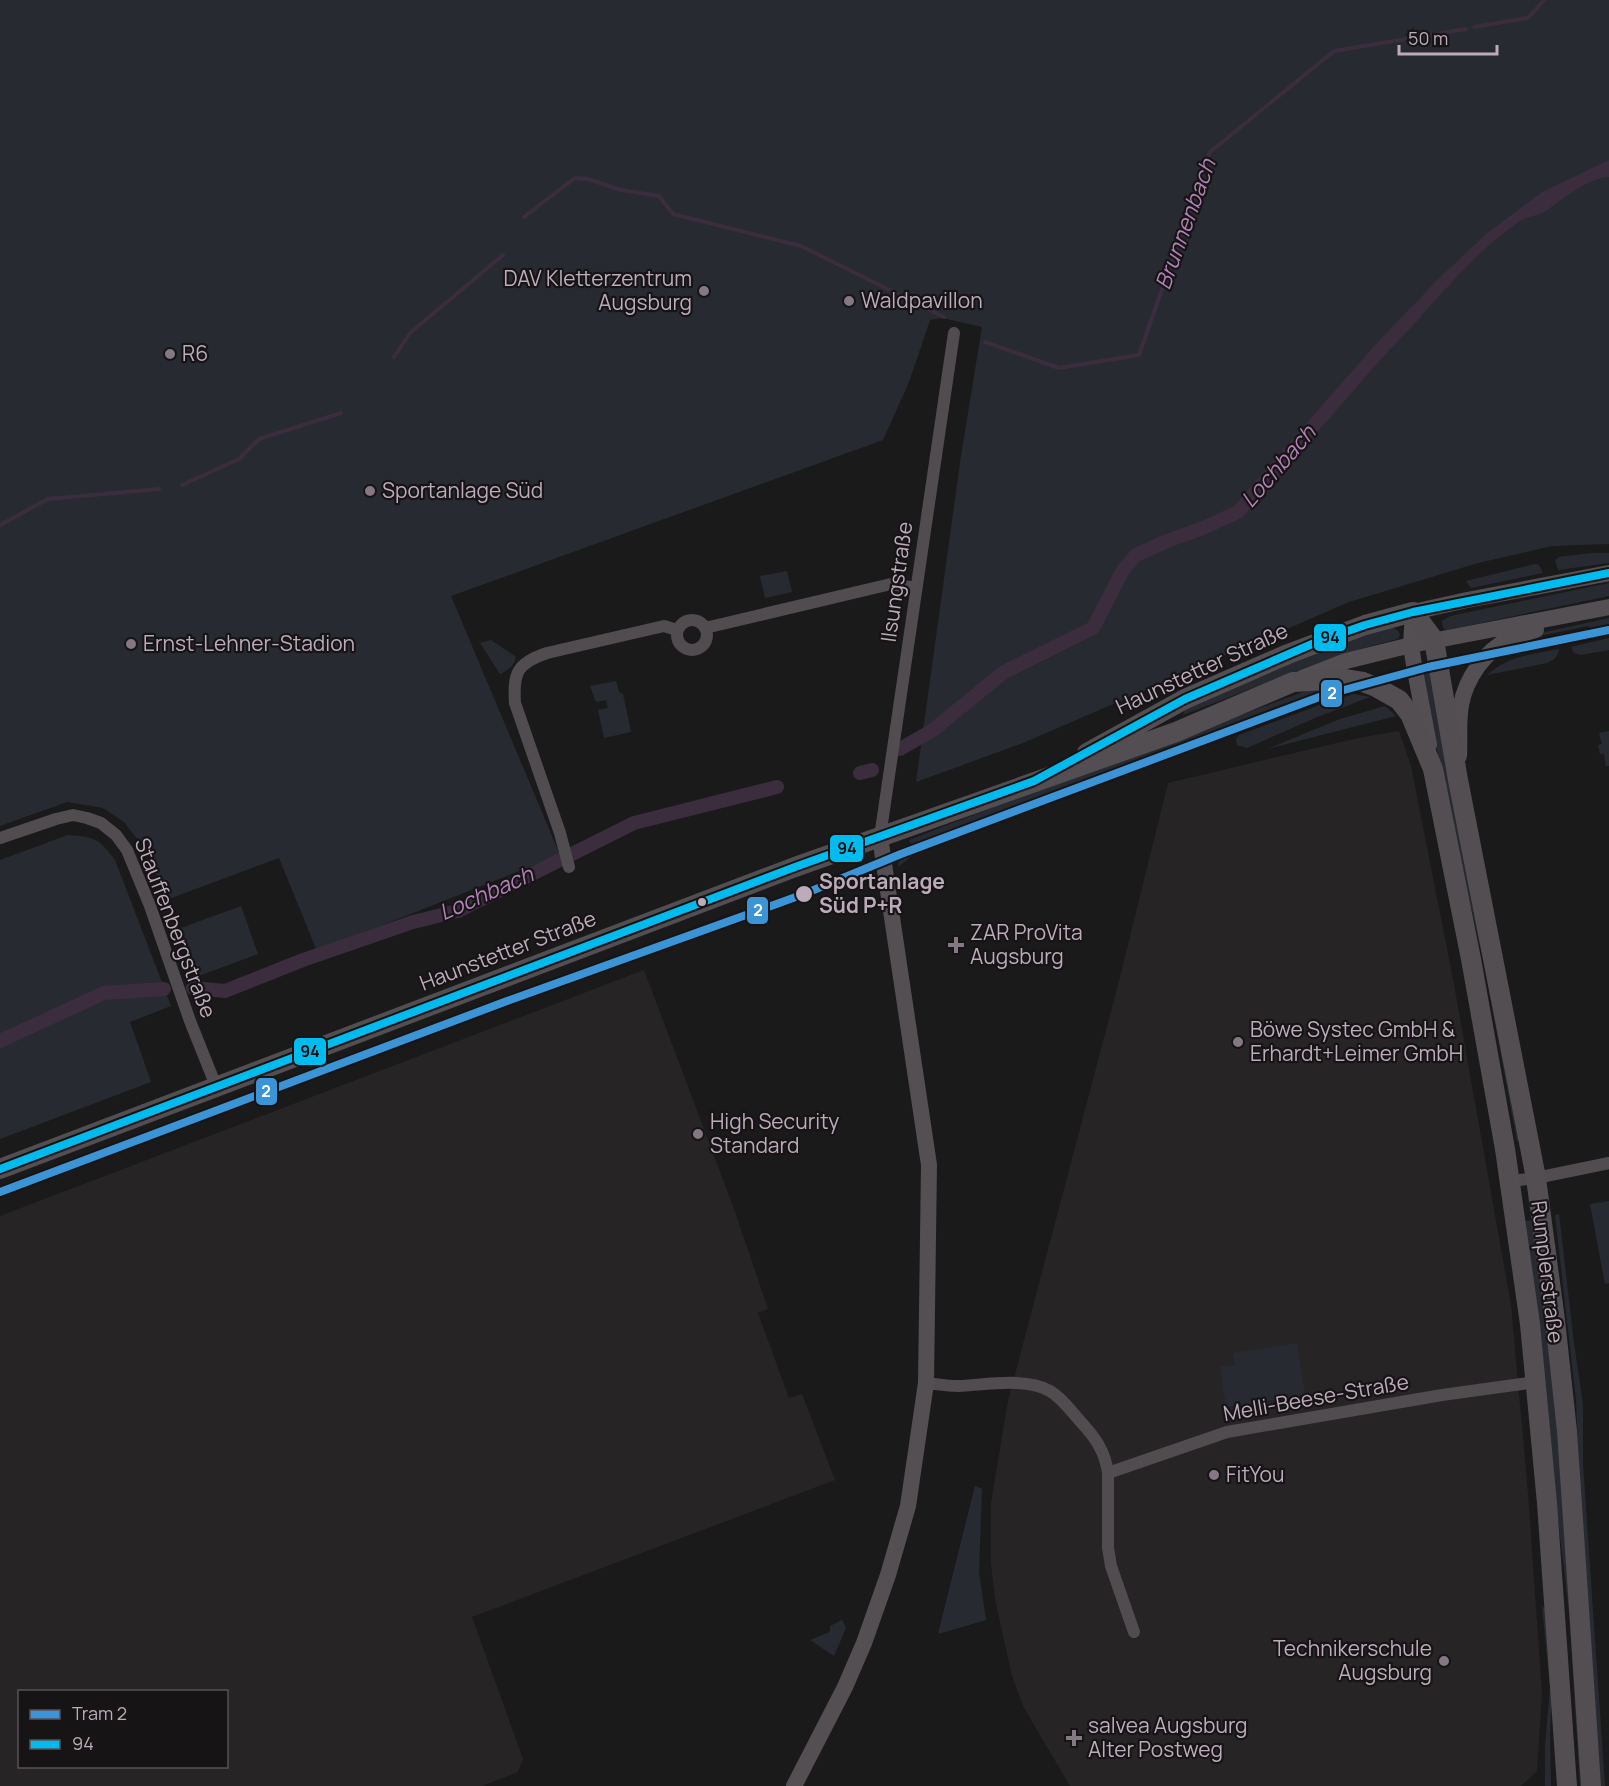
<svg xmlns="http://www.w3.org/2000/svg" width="1609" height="1786" viewBox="0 0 1609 1786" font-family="Manrope,sans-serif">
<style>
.built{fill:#272425;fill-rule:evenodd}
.green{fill:#272b31}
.water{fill:#3b2c3e}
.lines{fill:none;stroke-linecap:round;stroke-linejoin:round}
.stream{stroke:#3b2c3e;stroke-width:4}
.canal{stroke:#3b2c3e;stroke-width:14}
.street{stroke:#514c50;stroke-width:12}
.secondary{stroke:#534f52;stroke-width:16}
.primary{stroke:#524e52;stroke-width:20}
.bus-1-casing{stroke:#171416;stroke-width:12}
.bus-1{stroke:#0be;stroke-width:8}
.tram-1-casing{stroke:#171416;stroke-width:12}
.tram-1{stroke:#3a94d5;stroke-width:8}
.poi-dot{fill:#847882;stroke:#171416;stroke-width:2}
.stop-dot{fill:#bcabba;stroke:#171416;stroke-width:2}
.labels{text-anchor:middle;stroke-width:4.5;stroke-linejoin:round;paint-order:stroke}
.poi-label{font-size:21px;fill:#bcabba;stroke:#171416;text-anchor:start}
.street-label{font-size:21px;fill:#bcabba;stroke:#171416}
.stop-label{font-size:21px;font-weight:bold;fill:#bcabba;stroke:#171416;text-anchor:start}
.water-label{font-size:22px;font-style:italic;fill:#b281b8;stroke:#171416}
.line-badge{stroke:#171416;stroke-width:2}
.badge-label{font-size:16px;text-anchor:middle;font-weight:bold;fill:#fff}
.pale-badge-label{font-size:16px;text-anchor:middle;font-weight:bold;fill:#111}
</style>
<rect width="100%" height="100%" fill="#1b1a1b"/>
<path class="built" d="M1399,731L1411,766L1453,979L1511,1305L1528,1493L1542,1694L1537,1771L1521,1786H1070L1024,1708L1012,1676L995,1599L991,1563V1503L1008,1401L1119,981L1168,783L1358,738Z
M644,970L733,1206L768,1309L758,1313L789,1398L802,1394L835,1480L472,1617L523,1759L518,1772L482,1786H0V1216ZM20,1692H226V1766H20Z"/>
<path class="green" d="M0,0H1609V544L1552,546L1478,563L1349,602L1023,743L916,782L961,456L982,327L942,318L930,320L909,382L883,440L451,596L560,855L317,951L279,858L166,900L148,853L124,822L103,808L67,802L0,826Z
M1592,553H1609V563L1558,570L1555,560L1559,557Z
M1535,564L1539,565L1543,573L1471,588L1466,581Z
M787,571L792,592L765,598L760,576Z
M1609,583V596L1447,630L1443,628L1442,621L1450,616Z
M1609,618V633L1591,636L1589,626L1519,640L1536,634Z
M1388,626C1394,628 1398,629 1400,635L1398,639C1324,657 1254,688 1183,715L1185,708L1331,644Z
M1609,638V650L1581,655L1574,653L1571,647Z
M491,640L516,657C514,666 508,670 500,674L480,643Z
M1559,649C1558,657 1554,660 1547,663L1487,675C1509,655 1531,655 1559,649Z
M1432,670L1522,1140L1517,1141L1484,964L1447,802L1422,672Z
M616,681L619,692L623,694L631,732L604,738L598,710L608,708L606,700L596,702L590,686Z
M1311,689L1319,690L1324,699L919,851L898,867L899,859L908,855L907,849L913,847L909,840L1040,789Z
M1354,694L1370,697L1315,718L1247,748L1237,745L1236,739L1239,735L1333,700Z
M1385,706L1396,716L1267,749L1340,719Z
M1609,731V766H1606L1604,754H1600L1598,745L1602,744L1599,733Z
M68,835C96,837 99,839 115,860L171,1006L130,1022L151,1082L0,1139V860Z
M241,906L258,954L196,977L178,929Z
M1609,1201V1283L1605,1284L1590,1204Z
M1559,1214L1574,1343L1583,1405V1464L1605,1786H1599L1582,1534L1576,1400L1555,1215Z
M1534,1220L1554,1380L1585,1786H1580L1569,1612L1523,1221Z
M1297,1343L1305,1395L1226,1407L1220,1367L1235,1365L1233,1353Z
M975,1486L982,1489L979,1572L986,1620L938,1634Z
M1542,1606L1547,1610L1552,1689L1550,1733L1551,1786H1545V1747L1550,1688Z
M842,1620L846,1628L834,1656L810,1640L830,1632V1626Z"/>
<path class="water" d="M1609,160V177C1591,177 1563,198 1549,209C1539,216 1533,215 1524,219C1515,223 1506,232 1498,238C1464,265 1438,300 1407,329L1399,322L1432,285L1486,234L1542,192Z
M554,862L476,902L479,897L496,889L504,881L535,867Z"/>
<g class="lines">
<path class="stream" d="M1474,27L1528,18L1544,0
M524,217L575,178L588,179L621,190L659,196L673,214L801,246L944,317
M985,342L1059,368L1139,355L1210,152L1334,51L1466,29
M394,357L410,333L503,255
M182,485L239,459L259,439L341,413
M0,525L48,499L159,489"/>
<path class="canal" d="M900,749L933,730L1004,672L1093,628L1123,570L1136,555L1167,541L1203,528L1238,512L1379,351L1415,313
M860,773L872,770
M193,988L225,991L303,960L413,922L458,911L634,823L777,787
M0,1041L104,993L164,989"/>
<path class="street" d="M677 635a15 15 0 1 1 30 0a15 15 0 1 1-30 0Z
M705,628L891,584L916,588
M880,837L954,333
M0,838L56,819L73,815L87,818L101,823L116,835L127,850L150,906L190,1021L216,1086
M569,867L560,833L515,703C513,673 517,663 547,653L664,626L677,630
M1511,1181L1536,1178L1609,1163
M926,1383C936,1384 947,1386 958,1386C985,1385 1027,1377 1050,1391C1062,1398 1071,1411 1080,1421C1095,1437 1105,1451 1108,1473V1548L1111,1566L1134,1632
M1108,1473L1227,1432L1442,1395L1536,1382"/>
<path class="secondary" d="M1302,678L1346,661L1411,645L1609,607
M1429,745L1414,665L1411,645L1413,612L1467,600L1609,573
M1459,756C1460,740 1458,721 1461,705C1466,678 1485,651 1509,639C1517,635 1527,633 1536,630
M794,1786L845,1687L864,1643L888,1575L908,1506L926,1383L929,1165L880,837"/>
<path class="primary" d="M1087,753L1185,699L1288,654L1365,625L1413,612L1434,640L1458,780L1536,1178L1555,1320L1567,1431L1591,1786
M0,1169L795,867L1176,732L1293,682L1344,679L1363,682L1376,687L1399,700L1410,714L1433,769L1471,959L1505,1149L1530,1324L1547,1503L1567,1786"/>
<g class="bus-1-casing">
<path id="bus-1" d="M0,1169L795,867L1034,781L1185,699L1319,641L1365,625L1413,612L1609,573"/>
</g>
<use href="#bus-1" class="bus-1"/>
<g class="tram-1-casing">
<path id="tram-1" d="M0,1192L507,1001L804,894L901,854L1322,696L1428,667L1609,630"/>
</g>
<use href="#tram-1" class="tram-1"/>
</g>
<g class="poi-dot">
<circle cx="704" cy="291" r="6"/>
<circle cx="849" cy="301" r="6"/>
<circle cx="170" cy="354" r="6"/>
<circle cx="370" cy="491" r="6"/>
<circle cx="131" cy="644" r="6"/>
<path d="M953 936h6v6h6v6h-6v6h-6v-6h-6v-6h6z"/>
<circle cx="1238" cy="1042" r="6"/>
<circle cx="698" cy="1134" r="6"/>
<circle cx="1214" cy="1475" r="6"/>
<circle cx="1444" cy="1661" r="6"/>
<path d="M1071 1729h6v6h6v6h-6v6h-6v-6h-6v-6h6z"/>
</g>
<g class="stop-dot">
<circle cx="804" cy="894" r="9"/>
<circle cx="702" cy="902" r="5"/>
</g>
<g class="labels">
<g class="poi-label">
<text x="692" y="286" text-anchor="end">DAV Kletterzentrum<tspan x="692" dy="24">Augsburg</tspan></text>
<text x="861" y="308">Waldpavillon</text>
<text x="182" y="361">R6</text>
<text x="382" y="498">Sportanlage Süd</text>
<text x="143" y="651">Ernst-Lehner-Stadion</text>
<text x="970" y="940">ZAR ProVita<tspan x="970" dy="24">Augsburg</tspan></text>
<text x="1250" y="1037">Böwe Systec GmbH &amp;<tspan x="1250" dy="24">Erhardt+Leimer GmbH</tspan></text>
<text x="710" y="1129">High Security<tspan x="710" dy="24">Standard</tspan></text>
<text x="1226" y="1482">FitYou</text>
<text x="1432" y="1656" text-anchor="end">Technikerschule<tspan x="1432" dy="24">Augsburg</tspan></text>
<text x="1088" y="1733">salvea Augsburg<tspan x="1088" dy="24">Alter Postweg</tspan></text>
</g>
<g class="street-label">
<text transform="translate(897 582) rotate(-82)" y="7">Ilsungstraße</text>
<text transform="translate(1202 669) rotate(-25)" y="7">Haunstetter Straße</text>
<text transform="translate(175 928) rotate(69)" y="7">Stauffenbergstraße</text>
<text transform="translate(508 951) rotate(-21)" y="7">Haunstetter Straße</text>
<text transform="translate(1547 1272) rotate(83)" y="7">Rumplerstraße</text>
<text transform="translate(1316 1398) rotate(-10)" y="7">Melli-Beese-Straße</text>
</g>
<g class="stop-label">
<text x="819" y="889">Sportanlage<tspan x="819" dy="24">Süd P+R</tspan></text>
</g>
<g class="water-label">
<text transform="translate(1185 224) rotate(-70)" y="8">Brunnenbach</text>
<text transform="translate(1278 466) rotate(-49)" y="8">Lochbach</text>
<text transform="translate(486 893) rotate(-24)" y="8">Lochbach</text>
</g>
</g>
<g class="line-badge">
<rect x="1313" y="623" width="34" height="29" rx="6" fill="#0be"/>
<rect x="1320" y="679" width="23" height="29" rx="6" fill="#3a94d5"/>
<rect x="829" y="834" width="35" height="29" rx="6" fill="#0be"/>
<rect x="746" y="896" width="23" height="29" rx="6" fill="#3a94d5"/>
<rect x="293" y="1037" width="34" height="29" rx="6" fill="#0be"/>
<rect x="255" y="1077" width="23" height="29" rx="6" fill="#3a94d5"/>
</g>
<g class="badge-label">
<text x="1332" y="699">2</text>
<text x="758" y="916">2</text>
<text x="266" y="1097">2</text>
</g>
<g class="pale-badge-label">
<text x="1330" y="643">94</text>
<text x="847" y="854">94</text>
<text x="310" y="1057">94</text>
</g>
<rect x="18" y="1690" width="210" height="78" fill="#171416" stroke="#595058" stroke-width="1.5"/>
<rect x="30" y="1710" width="30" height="9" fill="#3a94d5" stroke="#595058" stroke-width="1.5"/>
<text x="72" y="1720" font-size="18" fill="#bcabba">Tram 2</text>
<rect x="30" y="1740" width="30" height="9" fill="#00bbee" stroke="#595058" stroke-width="1.5"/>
<text x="72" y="1750" font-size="18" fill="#bcabba">94</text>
<path d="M1399 45v9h98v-9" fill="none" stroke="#bcabba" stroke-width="3"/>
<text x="1408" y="45" font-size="18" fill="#bcabba" stroke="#171416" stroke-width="4.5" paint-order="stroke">50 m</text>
</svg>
